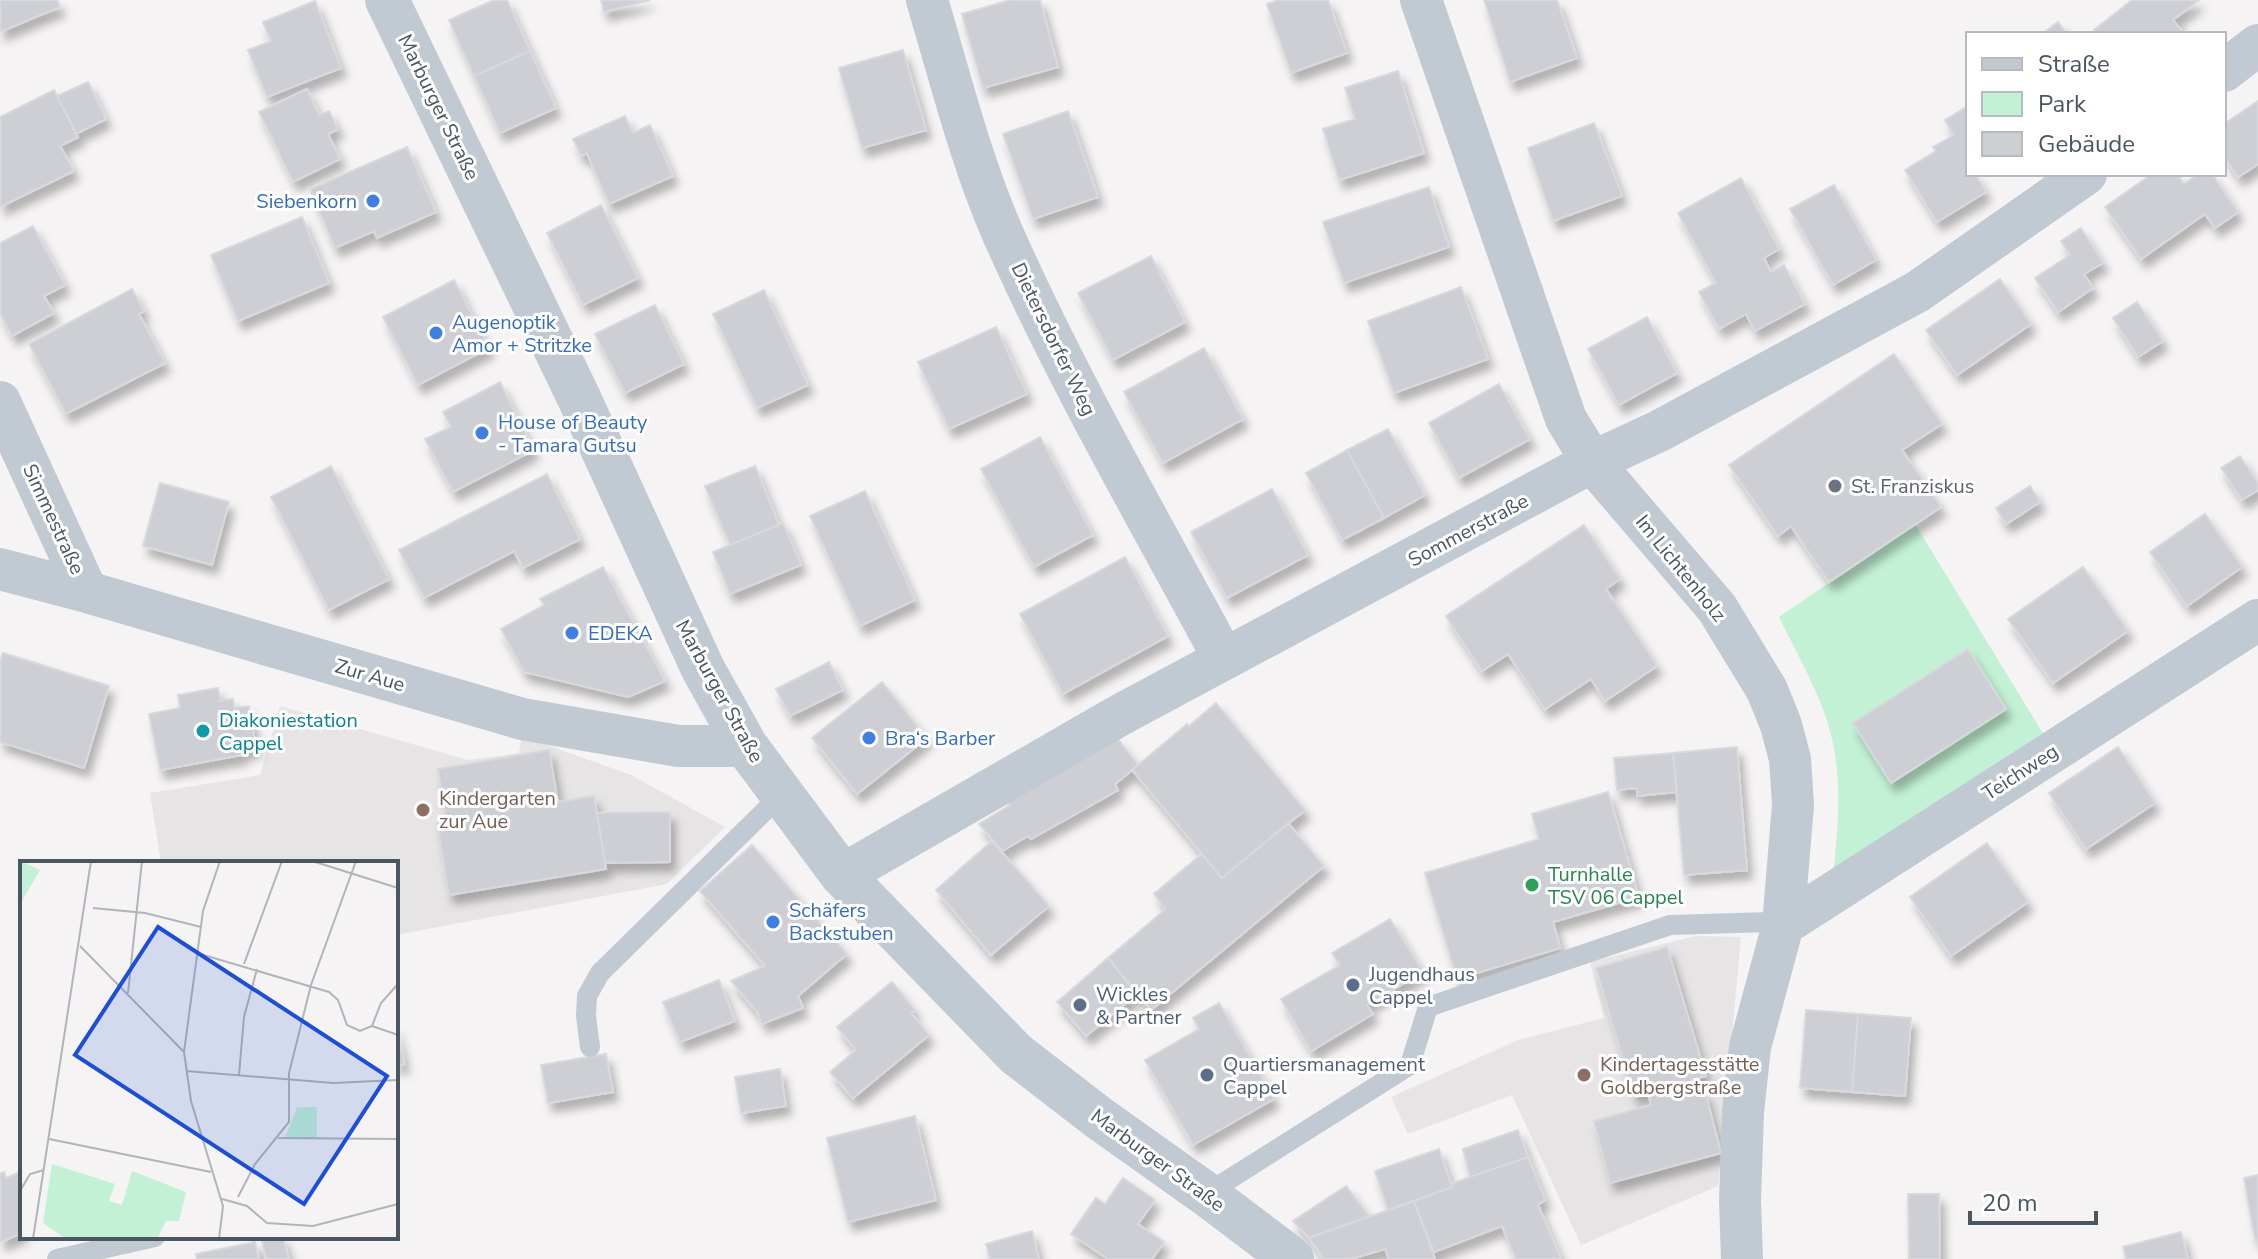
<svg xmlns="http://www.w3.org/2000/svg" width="2258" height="1259" viewBox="0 0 2258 1259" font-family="'Nunito Sans',sans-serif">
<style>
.education{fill:#e6e4e5}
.green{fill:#c3f1d5}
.building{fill:#cdcfd5;stroke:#d7d9de;stroke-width:2;filter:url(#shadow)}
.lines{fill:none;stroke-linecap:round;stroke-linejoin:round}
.service{stroke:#c1cad2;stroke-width:20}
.minor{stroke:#c1cad2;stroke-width:42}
.tertiary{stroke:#c1cad2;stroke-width:44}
.shop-dot{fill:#3f7fe0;stroke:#fff;stroke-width:3}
.worship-dot{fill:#6b7280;stroke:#fff;stroke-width:3}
.culture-dot{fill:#0f9aa8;stroke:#fff;stroke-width:3}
.education-dot{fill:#8d6e63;stroke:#fff;stroke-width:3}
.leisure-dot{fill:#2e9e5b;stroke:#fff;stroke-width:3}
.service-dot{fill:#5c6f8a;stroke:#fff;stroke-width:3}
.labels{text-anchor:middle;stroke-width:6;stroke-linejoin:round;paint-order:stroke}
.street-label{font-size:20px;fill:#4a5661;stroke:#fff}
.shop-label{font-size:20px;fill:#366cbe;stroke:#fff;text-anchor:start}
.worship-label{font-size:20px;fill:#5b616d;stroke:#fff;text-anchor:start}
.culture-label{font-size:20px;fill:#0d838f;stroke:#fff;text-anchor:start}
.education-label{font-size:20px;fill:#785e54;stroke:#fff;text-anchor:start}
.leisure-label{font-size:20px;fill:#27864d;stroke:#fff;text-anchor:start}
.service-label{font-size:20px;fill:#4e5e75;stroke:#fff;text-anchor:start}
.inset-road{fill:none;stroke:#b1b4b9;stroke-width:2}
.view{fill:#1d4ed8;fill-opacity:0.15;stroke:#1d4ed8;stroke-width:4}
.inset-edge{fill:none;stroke:#4a5661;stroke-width:4}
</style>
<defs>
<filter id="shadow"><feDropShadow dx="5" dy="9" stdDeviation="4" flood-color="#0004"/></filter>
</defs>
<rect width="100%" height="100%" fill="#f5f3f3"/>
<path class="education" d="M280,706L468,760L519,753L522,736L631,775L725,827L667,884L396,935V863H161L150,793L260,775Z
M1696,936L1741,937L1718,1186L1581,1245L1512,1095L1408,1134L1391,1097L1518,1040L1604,1018L1590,962Z"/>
<path class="green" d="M1915,524L2050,745L1832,885C1838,833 1844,776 1828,724C1818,690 1795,650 1779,617Z"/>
<path class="building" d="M0,0H57L60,7L0,32Z
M494,0H507L530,51L474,76L449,20Z
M601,0H650L604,12Z
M1010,0H1040L1058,67L983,88L962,14Z
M1278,0H1328L1347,53L1291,73L1267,4Z
M1484,0H1557L1577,58L1510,82Z
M2132,0H2199L2173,20L2184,34H2097L2094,30Z
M315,1L341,68L267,97L248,50L271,41L263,22Z
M2058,22L2067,34H2042Z
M903,50L926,130L862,148L839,68Z
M530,51L556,108L500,133L474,76Z
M1398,71L1424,153L1339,180L1323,129L1355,119L1345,88Z
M88,82L106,119L76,134L57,96Z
M307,89L319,115L329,111L338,129L328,134L340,159L293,182L259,112Z
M54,90L78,137L60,146L74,171L0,207V117Z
M2258,101V164L2238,177L2224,156V124Z
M1968,106V174H1975L1986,192L1937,222L1905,170L1936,151L1933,147L1954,135L1945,120Z
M1068,111L1098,197L1033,219L1003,134Z
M625,116L633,133L650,125L673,176L609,204L587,153L581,156L573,139Z
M1594,123L1622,196L1553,221L1528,148Z
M407,147L436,212L377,238L374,231L335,248L310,189Z
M2152,174H2177L2184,184L2198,174H2212L2238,212L2215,228L2205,214L2141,259L2105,207Z
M1741,178L1779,249L1764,258L1771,272L1784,265L1805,304L1755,331L1746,314L1719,329L1699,292L1716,283L1678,213Z
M1834,185L1876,260L1833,285L1790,209Z
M1429,187L1449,247L1344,283L1323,222Z
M601,205L638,278L583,305L547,233Z
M302,217L329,283L238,321L211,255Z
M33,226L65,285L44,296L54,313L12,336L0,313V243Z
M2081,228L2103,263L2084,274L2093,288L2058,312L2035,278L2070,255L2061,241Z
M1151,256L1185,322L1113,360L1078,293Z
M2000,279L2031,324L1957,375L1926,330Z
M454,280L489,348L418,385L383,317Z
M1461,287L1488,359L1394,393L1368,321Z
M132,289L144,311L139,314L165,363L66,414L29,344Z
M764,290L808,385L757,408L713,314Z
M2137,302L2163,341L2138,357L2113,318Z
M655,305L684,364L625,393L595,334Z
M1647,317L1677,373L1619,405L1588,349Z
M996,327L1027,394L949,429L918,362Z
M1204,348L1243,419L1163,463L1124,392Z
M1894,354L1942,424L1902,450L1941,507L1829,582L1791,526L1778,536L1729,465Z
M500,382L534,450L453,492L425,439L451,427L443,412Z
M1499,384L1530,439L1459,478L1429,423Z
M1388,429L1425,495L1384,518L1347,450Z
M1040,437L1093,535L1034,567L981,469Z
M1347,450L1384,518L1342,540L1306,473Z
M2240,456L2258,483V490L2242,500L2221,468Z
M331,466L389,579L329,610L271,497Z
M755,466L779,525L730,545L705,486Z
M547,474L580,539L523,568L514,551L424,598L399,550Z
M160,483L229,502L212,565L143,546Z
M2030,486L2040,502L2006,524L1996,508Z
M1272,489L1308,555L1227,598L1191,532Z
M865,491L915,600L860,626L810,516Z
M2205,514L2242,567L2187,606L2150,552Z
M783,523L801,565L730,594L713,552Z
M1584,525L1620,579L1606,589L1657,666L1605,701L1591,679L1545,709L1508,654L1482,671L1446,616Z
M1125,557L1168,636L1063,694L1020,614Z
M603,567L665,681L628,697L524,672L501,629L544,605L540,599Z
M2083,567L2128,631L2053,683L2008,619Z
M1968,649L2006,709L1891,783L1853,723Z
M3,653L109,686L84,768L0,742V662Z
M829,662L843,690L790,716L776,689Z
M882,682L927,738L857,794L812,738Z
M218,688L220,701L233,699L234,708L249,706L256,748L242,751V755L160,770L149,714L180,708L178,695Z
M1216,703L1305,810L1222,878L1132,770L1187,724L1189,726Z
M1118,739L1138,765L1115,784L1118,790L1031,839L1028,836L1002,851L979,824L1010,805L1006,798Z
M1737,747L1747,870L1684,875L1673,753Z
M2118,747L2155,803L2086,849L2049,793Z
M549,750L558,802L594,796L606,869L449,895L437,822L446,820L438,769Z
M1673,753L1677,792L1637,796V788L1617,790L1614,758Z
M1608,792L1639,897L1553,922L1560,948L1457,979L1425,873L1539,839L1532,814Z
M670,812V862L605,863L597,813Z
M1288,823L1324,866L1151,1010L1108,958L1166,909L1154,894L1202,854L1222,878Z
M992,841L1049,906L991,955L936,890Z
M1987,843L2028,902L1951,956L1910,897Z
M752,845L847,954L798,996L803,1008L762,1024L758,1013L731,981L765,966L700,891Z
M1390,919L1423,972L1367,1005L1373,1014L1311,1051L1281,999L1340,965L1332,953Z
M1667,947L1706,1076L1691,1080L1695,1094L1705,1091L1721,1153L1610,1183L1594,1121L1651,1105L1648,1093L1634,1097L1596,968Z
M1108,958L1137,994L1086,1036L1057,1002Z
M719,980L735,1021L680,1042L663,1002Z
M892,982L915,1010L911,1013L929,1035L853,1098L830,1072L856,1050L837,1027Z
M1219,1003L1274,1099L1193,1145L1145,1060L1199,1029L1193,1018Z
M1806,1010L1858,1014L1852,1092L1800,1088Z
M1858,1014L1911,1018L1905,1096L1852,1092Z
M396,1025L404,1064L396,1066Z
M606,1054L613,1092L548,1103L541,1065Z
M780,1069L786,1106L741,1113L735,1077Z
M915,1116L936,1200L848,1222L827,1138Z
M1518,1130L1528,1157L1470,1177L1463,1149Z
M1439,1149L1452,1187L1388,1210L1375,1171Z
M1528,1157L1545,1200L1538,1205L1561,1259H1516L1502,1226L1434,1252L1414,1201L1452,1187L1451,1184L1470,1177Z
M22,1171V1233L0,1242V1174L4,1172L6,1178Z
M2258,1175V1240H2255L2244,1178Z
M1123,1178L1155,1200L1138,1224L1164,1242L1152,1259H1108L1071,1234L1096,1198L1105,1204Z
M1346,1186L1369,1216L1309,1238L1293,1221Z
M1908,1194H1939L1940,1259H1909Z
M1414,1201L1435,1259H1389L1385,1249L1351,1259H1324L1309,1238Z
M1032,1231L1039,1259H990L986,1244Z
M2181,1232L2188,1259H2126L2123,1247Z
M261,1237H283L289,1259H266Z
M255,1242L259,1259H197L196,1254Z"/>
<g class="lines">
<path class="service" d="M590,1047L586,1016L587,996L600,973L782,794
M1206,1194L1410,1065L1428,1007L1670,925L1771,922L1783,925
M57,1259L155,1237"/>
<path class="minor" d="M927,0C950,77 970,158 1002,232C1067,379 1148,518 1224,659
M1421,0L1566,419L1592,462L1717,608L1767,690L1781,725L1790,759L1793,805L1783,925L1750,1047L1743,1112L1740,1201L1742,1259
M2224,71L2258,45
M0,402L87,592
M0,569L87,592L522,719L678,746H746
M842,875L1120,715L1592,462L1659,431L1917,292L2086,174
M1783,925L2258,620"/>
<path class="tertiary" d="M387,0L579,398L703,669L746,746L842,875L1016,1054L1099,1118L1206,1194L1292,1259"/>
</g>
<g class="shop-dot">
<circle cx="373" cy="201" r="8"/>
<circle cx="436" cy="333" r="8"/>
<circle cx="482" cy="433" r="8"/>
<circle cx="572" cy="633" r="8"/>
<circle cx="869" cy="738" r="8"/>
<circle cx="773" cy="922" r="8"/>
</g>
<circle class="worship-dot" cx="1835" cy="486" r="8"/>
<circle class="culture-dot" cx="203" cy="731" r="8"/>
<g class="education-dot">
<circle cx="423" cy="810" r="8"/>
<circle cx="1584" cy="1075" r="8"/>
</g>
<circle class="leisure-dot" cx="1532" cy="885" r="8"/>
<g class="service-dot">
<circle cx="1353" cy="985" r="8"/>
<circle cx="1080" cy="1005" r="8"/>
<circle cx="1207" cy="1075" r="8"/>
</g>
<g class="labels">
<g class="street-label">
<text transform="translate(439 107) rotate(64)" y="7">Marburger Straße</text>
<text transform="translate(1054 339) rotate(64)" y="7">Dietersdorfer Weg</text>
<text transform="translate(54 519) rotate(65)" y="7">Simmestraße</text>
<text transform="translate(1468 530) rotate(-28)" y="7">Sommerstraße</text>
<text transform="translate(1681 568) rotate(51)" y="7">Im Lichtenholz</text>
<text transform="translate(370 675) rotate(16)" y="7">Zur Aue</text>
<text transform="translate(720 691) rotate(61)" y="7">Marburger Straße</text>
<text transform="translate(2020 772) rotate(-33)" y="7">Teichweg</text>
<text transform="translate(1158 1160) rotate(36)" y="7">Marburger Straße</text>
</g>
<g class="shop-label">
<text x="357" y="208" text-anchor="end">Siebenkorn</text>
<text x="452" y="329">Augenoptik<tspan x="452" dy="23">Amor + Stritzke</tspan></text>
<text x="498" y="429">House of Beauty<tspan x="498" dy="23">- Tamara Gutsu</tspan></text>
<text x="588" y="640">EDEKA</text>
<text x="885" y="745">Bra‘s Barber</text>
<text x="789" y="917">Schäfers<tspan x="789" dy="23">Backstuben</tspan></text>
</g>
<g class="worship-label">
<text x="1851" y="493">St. Franziskus</text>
</g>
<g class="culture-label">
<text x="219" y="727">Diakoniestation<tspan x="219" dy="23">Cappel</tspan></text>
</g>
<g class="education-label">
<text x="439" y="805">Kindergarten<tspan x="439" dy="23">zur Aue</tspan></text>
<text x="1600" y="1071">Kindertagesstätte<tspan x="1600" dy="23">Goldbergstraße</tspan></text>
</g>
<g class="leisure-label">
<text x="1548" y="881">Turnhalle<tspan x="1548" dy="23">TSV 06 Cappel</tspan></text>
</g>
<g class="service-label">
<text x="1369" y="981">Jugendhaus<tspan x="1369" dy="23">Cappel</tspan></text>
<text x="1096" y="1001">Wickles<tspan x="1096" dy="23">&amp; Partner</tspan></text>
<text x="1223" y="1071">Quartiersmanagement<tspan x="1223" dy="23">Cappel</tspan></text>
</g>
</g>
<g transform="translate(20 861)">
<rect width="378" height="378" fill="#f5f3f3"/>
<path d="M0,0L20,9L2,40L0,39ZM277,246H297V277H265ZM32,303L95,323L89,340L102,344L112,310L166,331L159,360H146L137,378H46L23,362Z" fill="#c3f1d5"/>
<path class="inset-road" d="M292,0L378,27M73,47L125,52L181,66M60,85L164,191M177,92L309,131L318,139L327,164L340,170L352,165L361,142L378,123M224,103L262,0M108,132L122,0M352,165L378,174M166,210L313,222L378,219M219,214L224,156L237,108M258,277L378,278M29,278L191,311M0,330L10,313L24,309M218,336L235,303L269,261V212L291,124L336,0M202,338L227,345L247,362L293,365L378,343M13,378L71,0M199,378L203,345L171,240L164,191L183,50L200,0"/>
<path class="view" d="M138,66L367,215L284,343L55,194Z"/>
<rect width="378" height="378" class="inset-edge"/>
</g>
<rect x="1966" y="32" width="260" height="144" fill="#ffffff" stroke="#b7bbc0" stroke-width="2"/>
<rect x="1982" y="58" width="40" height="12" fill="#c1cad2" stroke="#b7bbc0" stroke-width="2"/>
<text x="2038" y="72" font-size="24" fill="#4a5661">Straße</text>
<rect x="1982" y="92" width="40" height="24" fill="#c3f1d5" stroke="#b7bbc0" stroke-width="2"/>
<text x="2038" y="112" font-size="24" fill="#4a5661">Park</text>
<rect x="1982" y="132" width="40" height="24" fill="#cdcfd5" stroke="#b7bbc0" stroke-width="2"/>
<text x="2038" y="152" font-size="24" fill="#4a5661">Gebäude</text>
<path d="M1970 1211v12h126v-12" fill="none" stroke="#4a5661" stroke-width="4"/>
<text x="1982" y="1211" font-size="24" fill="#4a5661" stroke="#ffffff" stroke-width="6" paint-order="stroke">20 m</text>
</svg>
